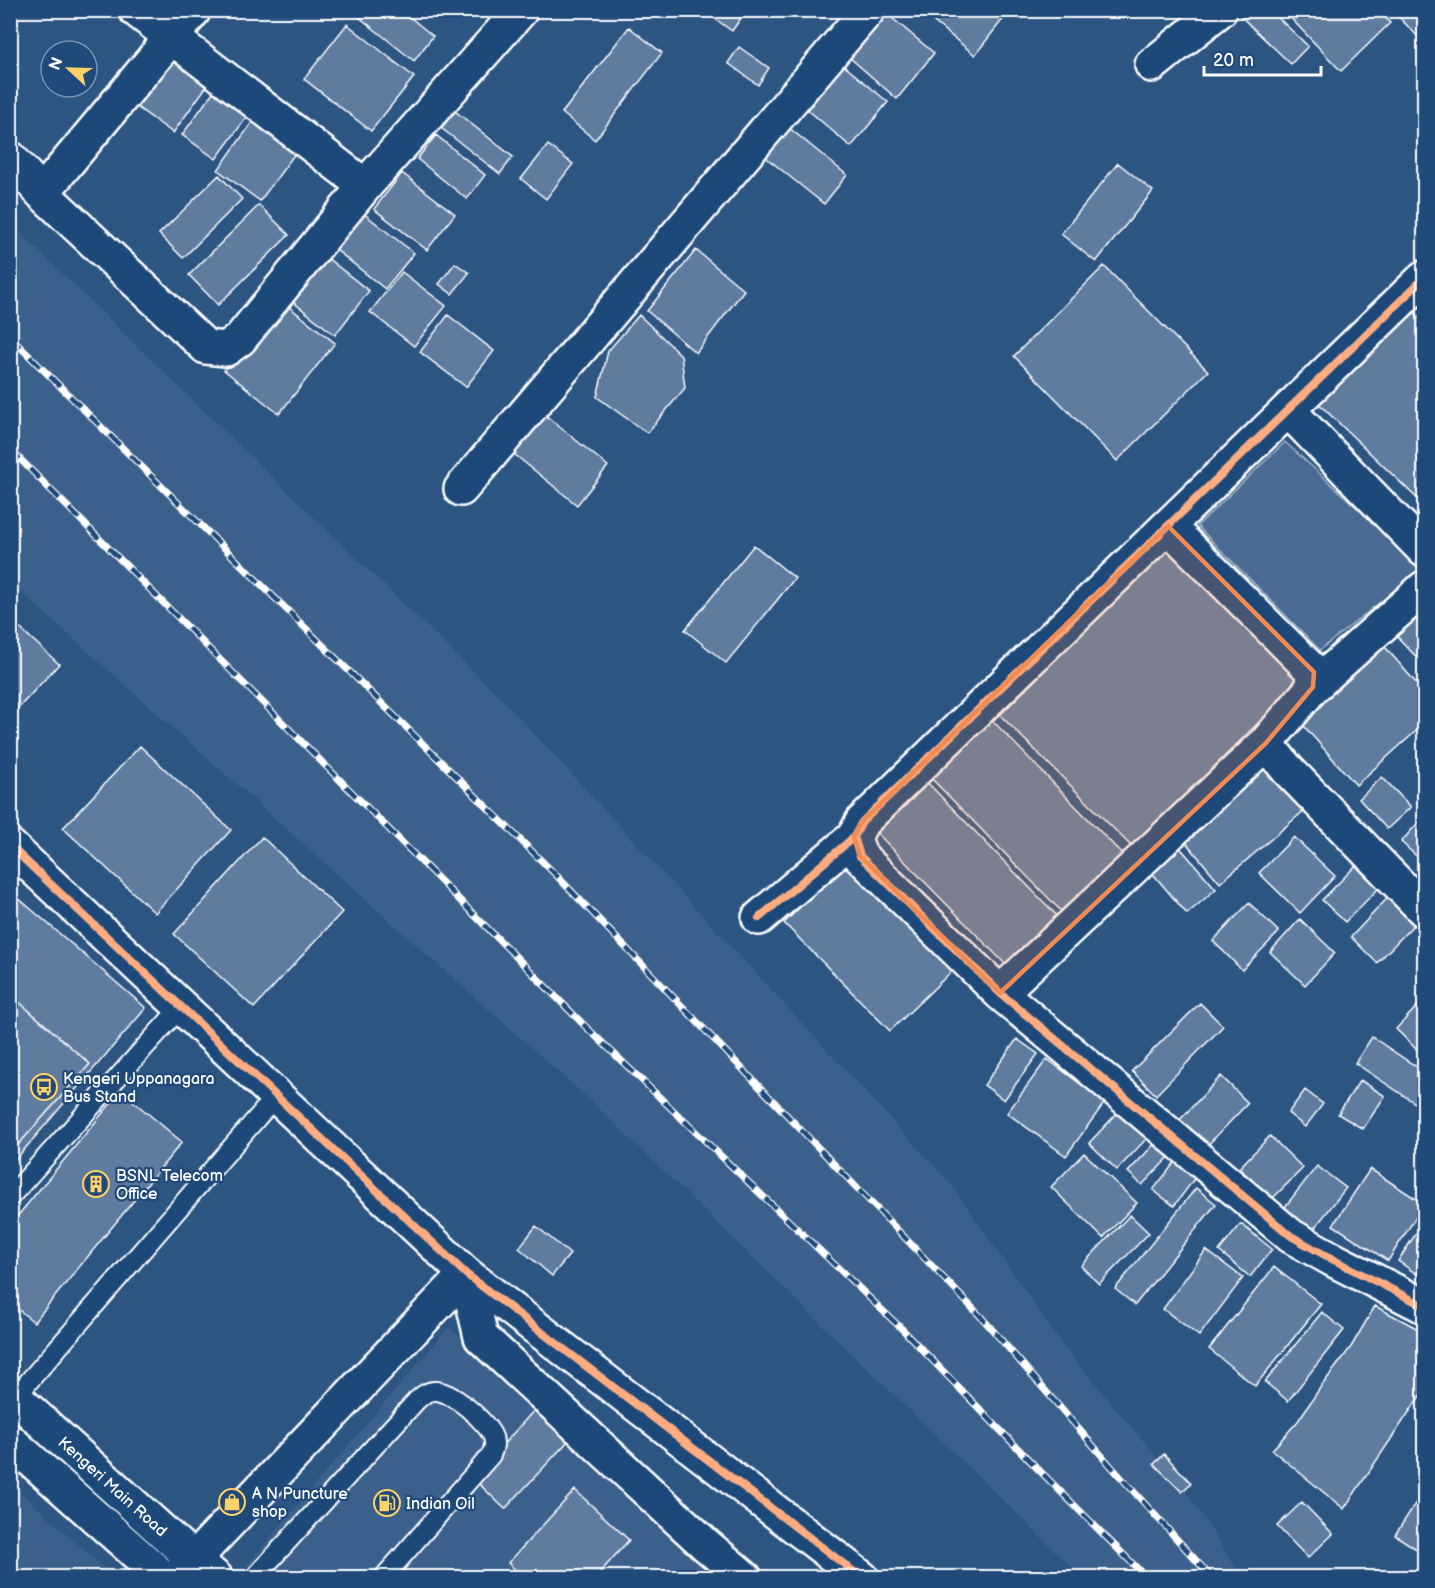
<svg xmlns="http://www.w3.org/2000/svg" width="1435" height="1588" font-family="'Balsamiq Sans',sans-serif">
<rect width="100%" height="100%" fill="#2c5582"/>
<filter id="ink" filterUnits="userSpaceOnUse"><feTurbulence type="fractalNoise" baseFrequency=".0167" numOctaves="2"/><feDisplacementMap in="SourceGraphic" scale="12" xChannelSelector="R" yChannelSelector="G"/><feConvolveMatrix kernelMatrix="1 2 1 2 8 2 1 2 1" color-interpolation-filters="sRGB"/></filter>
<g filter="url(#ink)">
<!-- built -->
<path fill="#3b618b" d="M 10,223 L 501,698 L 951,1184 L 1061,1343 L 1188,1494 L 1242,1577 L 1082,1577 L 592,1102 L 11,583 Z
M 449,1327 L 720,1577 L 259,1578 L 246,1566 Z
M 11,1483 L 114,1577 L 11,1577 Z"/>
<!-- green -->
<path fill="#486b92" stroke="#a4b5c8" stroke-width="1.5" d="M 1285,442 L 1423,568 L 1320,650 L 1197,526 Z"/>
<!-- building -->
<path fill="#5e7c9f" stroke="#fff" stroke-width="1.5" d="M 357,10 L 401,10 L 433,36 L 414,61 L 354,13 Z
M 703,10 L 743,10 L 745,12 L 732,31 Z
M 919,10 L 1010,10 L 975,55 Z
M 1238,10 L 1270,10 L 1308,46 L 1291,64 L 1236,12 Z
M 1283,10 L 1379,10 L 1390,23 L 1341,71 Z
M 1424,10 L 1424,43 L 1393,11 Z
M 886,13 L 934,53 L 897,99 L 849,57 Z
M 347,24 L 414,77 L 371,131 L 304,79 Z
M 629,27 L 662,53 L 595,140 L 562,113 Z
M 739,47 L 769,68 L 758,85 L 728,63 Z
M 176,48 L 214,76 L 173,133 L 134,105 Z
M 842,64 L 888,102 L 851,147 L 808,110 Z
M 221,81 L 255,106 L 216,159 L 182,135 Z
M 455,111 L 513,157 L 500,174 L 441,128 Z
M 259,113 L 302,144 L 260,201 L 218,170 Z
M 788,127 L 847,175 L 824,204 L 764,156 Z
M 436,135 L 485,175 L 467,199 L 417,159 Z
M 548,145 L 573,164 L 546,199 L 521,179 Z
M 1118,163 L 1153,191 L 1096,262 L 1061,234 Z
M 402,173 L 455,214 L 427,250 L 374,209 Z
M 219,175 L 242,199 L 183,258 L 159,234 Z
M 259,205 L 289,235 L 218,305 L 189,275 Z
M 358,209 L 414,253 L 385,289 L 330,245 Z
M 696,250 L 744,290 L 696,353 L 647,311 Z
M 322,254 L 369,291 L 335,335 L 288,298 Z
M 455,263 L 469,273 L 452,294 L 439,284 Z
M 1104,266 L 1208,371 L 1117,461 L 1014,356 Z
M 402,272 L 446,306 L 414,346 L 370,312 Z
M 279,299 L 335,343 L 279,414 L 224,370 Z
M 1409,307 L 1424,322 L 1424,505 L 1318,403 Z
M 448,315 L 494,351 L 466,387 L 420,352 Z
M 639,315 L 681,355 L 685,388 L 647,433 L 597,397 L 608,351 Z
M 540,411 L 608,466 L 577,505 L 509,450 Z
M 1176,539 L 1309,672 L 1133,848 L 1000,715 Z
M 754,545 L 795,578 L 726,663 L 685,630 Z
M 1424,595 L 1424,665 L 1389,628 Z
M 10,619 L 59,664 L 10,717 Z
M 1379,640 L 1424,692 L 1424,724 L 1356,785 L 1295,716 Z
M 991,719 L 1124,856 L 1064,914 L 931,778 Z
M 140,746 L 231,830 L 155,913 L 63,828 Z
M 1263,759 L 1306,809 L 1220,883 L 1178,833 Z
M 1382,777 L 1411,807 L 1387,829 L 1359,799 Z
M 924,779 L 1064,923 L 1014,973 L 873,829 Z
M 1424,816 L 1424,863 L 1401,842 Z
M 262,837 L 342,912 L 254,1008 L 174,934 Z
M 1294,837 L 1335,876 L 1300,913 L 1259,873 Z
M 1176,843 L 1216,889 L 1187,914 L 1148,868 Z
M 850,858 L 956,967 L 890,1031 L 784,923 Z
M 1363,858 L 1386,881 L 1345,922 L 1322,900 Z
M 1395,890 L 1422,916 L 1377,963 L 1351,937 Z
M 10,891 L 146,1008 L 10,1166 Z
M 1249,903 L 1279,932 L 1242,970 L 1213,941 Z
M 1300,919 L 1335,953 L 1305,985 L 1270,952 Z
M 10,994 L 90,1064 L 10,1154 Z
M 1424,999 L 1424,1057 L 1396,1029 Z
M 1200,1003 L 1223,1026 L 1156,1095 L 1132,1071 Z
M 1372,1037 L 1424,1072 L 1424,1102 L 1421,1107 L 1355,1063 Z
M 1017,1039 L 1038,1054 L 1004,1100 L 984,1085 Z
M 1047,1059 L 1105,1102 L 1066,1156 L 1007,1113 Z
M 1221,1076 L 1248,1103 L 1203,1150 L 1176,1124 Z
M 1360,1080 L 1385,1096 L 1363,1129 L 1338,1114 Z
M 1305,1090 L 1323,1104 L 1305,1127 L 1288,1113 Z
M 121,1091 L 182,1142 L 34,1322 L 10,1303 L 10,1225 Z
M 1122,1108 L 1150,1135 L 1117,1170 L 1089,1143 Z
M 1270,1136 L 1303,1168 L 1272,1199 L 1239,1168 Z
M 1160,1138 L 1174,1152 L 1142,1185 L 1128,1172 Z
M 1084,1153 L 1137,1203 L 1103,1238 L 1051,1187 Z
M 1175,1162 L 1195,1178 L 1174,1206 L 1153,1190 Z
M 1317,1166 L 1346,1188 L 1313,1230 L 1284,1208 Z
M 1370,1169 L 1424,1204 L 1388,1261 L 1333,1225 Z
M 1196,1188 L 1216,1204 L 1135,1305 L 1115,1289 Z
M 1130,1215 L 1149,1233 L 1099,1284 L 1081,1266 Z
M 1424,1221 L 1424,1279 L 1398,1261 Z
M 1241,1224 L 1272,1249 L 1250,1277 L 1219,1251 Z
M 536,1226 L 570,1254 L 552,1276 L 519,1248 Z
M 1206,1250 L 1243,1278 L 1199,1336 L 1163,1309 Z
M 1274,1267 L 1321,1304 L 1255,1386 L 1209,1349 Z
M 1375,1306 L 1424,1332 L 1424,1390 L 1344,1509 L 1272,1450 L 1298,1421 L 1320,1388 L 1351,1347 Z
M 1322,1312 L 1344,1330 L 1288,1401 L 1265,1382 Z
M 536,1408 L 570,1439 L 505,1509 L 473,1478 Z
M 1164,1454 L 1191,1483 L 1182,1492 L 1154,1464 Z
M 575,1490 L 629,1540 L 595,1578 L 524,1578 L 508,1563 Z
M 1424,1490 L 1424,1554 L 1395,1535 Z
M 1302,1502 L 1333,1534 L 1308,1558 L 1277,1526 Z"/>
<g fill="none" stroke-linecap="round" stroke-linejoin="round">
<defs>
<path id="service" d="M 10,1197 L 181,1007
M 17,1398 L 29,1381 L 276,1096
M 254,1578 L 417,1400 C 422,1396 427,1391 434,1391 C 450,1389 487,1422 493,1437 C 495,1444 494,1448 491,1455 L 383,1578"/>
<path id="minor" d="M 136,10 L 365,186
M 1152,65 L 1220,10
M 10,158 L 42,193 L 206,347 L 226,349 L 240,339 L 365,186 L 521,10
M 42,193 L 194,10
M 1288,410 L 1424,550
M 461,489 L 868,10
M 1168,526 L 1314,672 L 1313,687 L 1266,743 L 1287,769 L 1424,910
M 1313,687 L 1424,588
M 854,837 L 860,856 L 1000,993 L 1291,1236 L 1332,1259 L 1424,1306
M 759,918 L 854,837 L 862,822 L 1424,278
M 1000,993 L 1266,743
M 176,1578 L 466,1274"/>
<path id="tertiary" d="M 10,846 L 466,1274 L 862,1578
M 466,1274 L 481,1337 L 706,1545 L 745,1578"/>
<path id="primary" d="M 10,1393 L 194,1560 L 216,1578
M 10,1441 L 164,1578"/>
</defs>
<!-- service casing -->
<use href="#service" stroke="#fff" stroke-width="22"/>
<!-- minor casing -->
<use href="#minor" stroke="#fff" stroke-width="38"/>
<!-- tertiary casing -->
<use href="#tertiary" stroke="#fff" stroke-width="38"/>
<!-- primary casing -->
<use href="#primary" stroke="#fff" stroke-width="38"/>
<!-- service -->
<use href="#service" stroke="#1f4a7a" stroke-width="18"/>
<!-- minor -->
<use href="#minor" stroke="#1f4a7a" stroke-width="33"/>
<!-- tertiary -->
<use href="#tertiary" stroke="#1f4a7a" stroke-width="33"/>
<!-- primary -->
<use href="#primary" stroke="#1f4a7a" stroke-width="33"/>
<defs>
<path id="rail" d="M 10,337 L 555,874 L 983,1319 L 1117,1473 L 1212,1578
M 10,449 L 584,1025 L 903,1330 L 1037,1468 L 1147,1578"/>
</defs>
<!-- rail casing -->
<use href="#rail" stroke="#fff" stroke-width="7"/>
<!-- rail -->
<use href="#rail" stroke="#1f4a7a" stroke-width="4.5" stroke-dasharray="14" stroke-linecap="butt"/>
<defs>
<path id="cycleway" d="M 854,837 L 860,856 L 1000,993 L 1291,1236 L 1332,1259 L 1424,1306
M 10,846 L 466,1274 L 862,1578
M 759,918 L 854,837 L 862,822 L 1424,278"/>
</defs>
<!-- cycleway casing -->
<use href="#cycleway" stroke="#1f4a7a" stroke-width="11"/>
<!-- cycleway -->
<use href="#cycleway" stroke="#ffac80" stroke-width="8"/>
</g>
</g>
<!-- marked area -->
<path fill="#ef8b55" fill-opacity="0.2" stroke="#ef8b55" stroke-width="4.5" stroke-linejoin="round" d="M 1168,526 L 1314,672 L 1313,687 L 1266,743 L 1000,993 L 860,856 L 854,837 L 862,822 Z"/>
<!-- icons -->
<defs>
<symbol id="bus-ring" viewBox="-11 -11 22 22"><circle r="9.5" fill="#1f4a7a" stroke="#ffd166" stroke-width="1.5"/><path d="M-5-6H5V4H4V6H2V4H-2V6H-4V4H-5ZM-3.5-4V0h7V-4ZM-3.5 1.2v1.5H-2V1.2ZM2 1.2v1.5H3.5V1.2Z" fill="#ffd166"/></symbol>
<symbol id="building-ring" viewBox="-11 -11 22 22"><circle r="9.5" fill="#1f4a7a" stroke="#ffd166" stroke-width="1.5"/><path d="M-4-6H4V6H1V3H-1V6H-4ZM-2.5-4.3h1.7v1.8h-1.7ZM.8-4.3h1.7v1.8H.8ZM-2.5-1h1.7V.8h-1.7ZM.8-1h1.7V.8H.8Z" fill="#ffd166"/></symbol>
<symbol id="shop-ring" viewBox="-11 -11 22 22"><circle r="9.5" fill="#1f4a7a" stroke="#ffd166" stroke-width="1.5"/><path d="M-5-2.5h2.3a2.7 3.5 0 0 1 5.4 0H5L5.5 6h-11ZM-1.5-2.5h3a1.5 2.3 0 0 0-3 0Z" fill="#ffd166"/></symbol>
<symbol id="fuel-ring" viewBox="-11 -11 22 22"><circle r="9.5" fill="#1f4a7a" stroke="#ffd166" stroke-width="1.5"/><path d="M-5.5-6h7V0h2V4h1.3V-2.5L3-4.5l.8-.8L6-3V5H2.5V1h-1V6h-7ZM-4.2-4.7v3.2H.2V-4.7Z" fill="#ffd166"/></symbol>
</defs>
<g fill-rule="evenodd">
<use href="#bus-ring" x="29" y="1072" width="30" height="30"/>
<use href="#building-ring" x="81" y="1169" width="30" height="30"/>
<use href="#shop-ring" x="217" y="1487" width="30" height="30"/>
<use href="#fuel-ring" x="372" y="1488" width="30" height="30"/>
</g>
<g text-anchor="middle" stroke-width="4.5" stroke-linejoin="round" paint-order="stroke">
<!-- poi labels -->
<g font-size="16" fill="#fff" stroke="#1f4a7a" text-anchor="start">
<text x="63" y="1084">Kengeri Uppanagara<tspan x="63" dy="18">Bus Stand</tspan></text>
<text x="116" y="1181">BSNL Telecom<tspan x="116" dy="18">Office</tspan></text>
<text x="252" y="1499">A N Puncture<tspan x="252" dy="18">shop</tspan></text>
<text x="406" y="1509">Indian Oil</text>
</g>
<!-- street labels -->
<g font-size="16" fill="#fff" stroke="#1f4a7a">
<text transform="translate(113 1486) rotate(42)" y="6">Kengeri Main Road</text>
</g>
</g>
<!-- margin -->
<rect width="1435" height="1588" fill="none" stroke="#1f4a7a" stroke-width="36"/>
<rect x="18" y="18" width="1399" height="1552" fill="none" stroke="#fff" stroke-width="2" filter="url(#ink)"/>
<!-- north arrow -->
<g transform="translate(69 69) rotate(292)"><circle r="28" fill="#1f4a7a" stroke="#7992af" stroke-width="1.5"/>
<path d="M0-4.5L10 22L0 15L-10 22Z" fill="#ffd166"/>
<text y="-9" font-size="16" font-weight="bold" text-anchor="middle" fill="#ffffff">N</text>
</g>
<!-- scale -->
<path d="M1204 66v9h117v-9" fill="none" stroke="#ffffff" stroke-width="3"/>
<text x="1213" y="66" font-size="18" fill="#ffffff" stroke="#1f4a7a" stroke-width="4.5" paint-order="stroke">20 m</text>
</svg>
